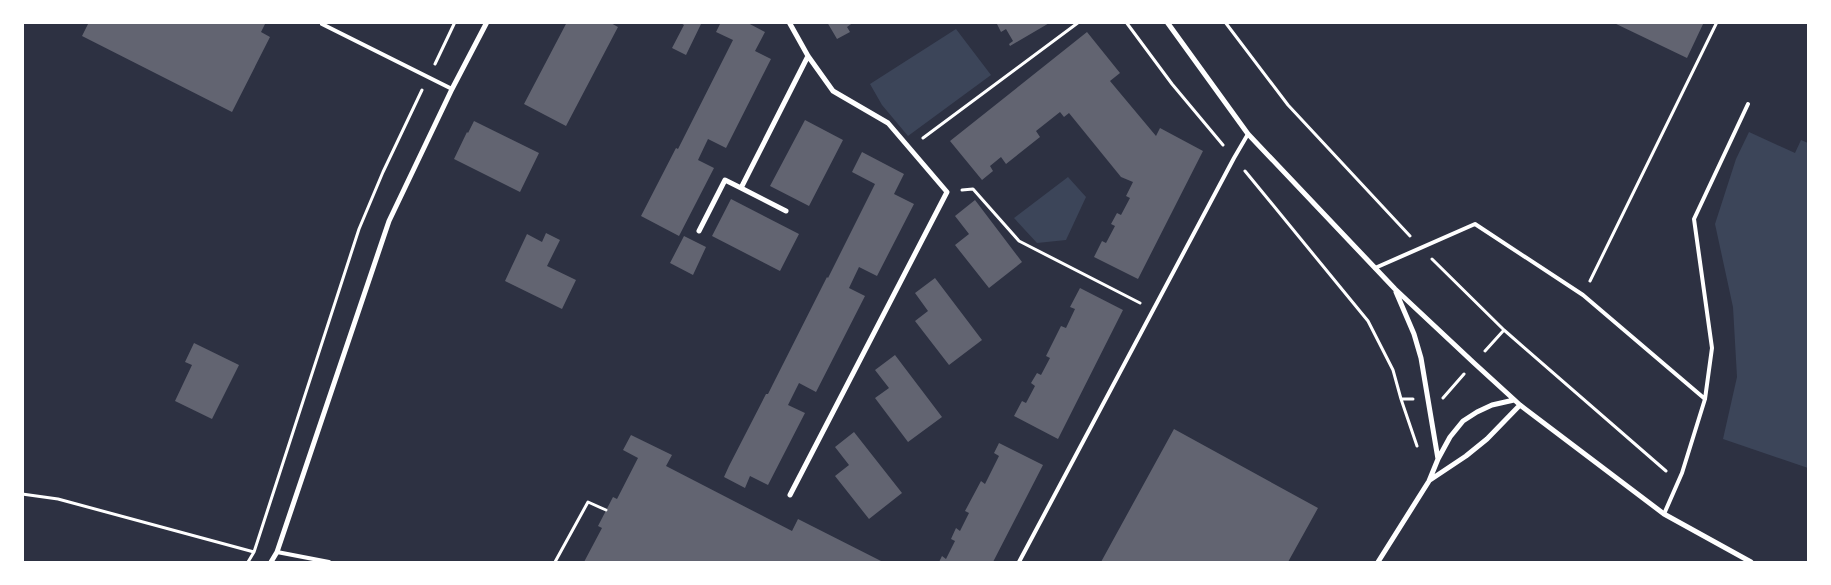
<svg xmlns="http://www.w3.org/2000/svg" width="1831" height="585" font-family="Montserrat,sans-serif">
<rect width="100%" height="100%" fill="#2d3142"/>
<!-- green -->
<path fill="#3c4559" d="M 956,29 L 991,75 L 908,136 L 882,105 L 870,84 Z
M 1749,132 L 1795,153 L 1801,140 L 1808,143 L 1808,468 L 1723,439 L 1737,377 L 1733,307 L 1715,224 L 1736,159 Z
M 1068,177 L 1086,197 L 1066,240 L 1037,243 L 1014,218 Z"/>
<!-- building -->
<path fill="#626471" d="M 89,22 L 266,22 L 261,32 L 270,37 L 232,112 L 82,36 Z
M 567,22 L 609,22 L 618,27 L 566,126 L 524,104 Z
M 679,22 L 702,22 L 686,55 L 672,48 L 684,25 Z
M 721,22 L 746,22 L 765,32 L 755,51 L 771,59 L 726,148 L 708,139 L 698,160 L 714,168 L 679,236 L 641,216 L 676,148 L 678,149 L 733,40 L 716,32 Z
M 827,22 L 854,22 L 847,27 L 850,32 L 837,39 Z
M 996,22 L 1051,22 L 1010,46 L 1009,44 L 1013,41 L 1006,29 L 1001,32 Z
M 1612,22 L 1704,22 L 1687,58 Z
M 1087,32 L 1120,73 L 1110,81 L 1156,136 L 1160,128 L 1203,151 L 1138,279 L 1094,257 L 1102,241 L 1106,243 L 1115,226 L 1111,224 L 1117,213 L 1121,215 L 1130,198 L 1126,196 L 1133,182 L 1121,177 L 1069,113 L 1064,117 L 1060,112 L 1036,131 L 1040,137 L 1006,164 L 1001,157 L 990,166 L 993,171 L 982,180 L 950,141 Z
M 805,120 L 843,140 L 809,206 L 770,186 Z
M 474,121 L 539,153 L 520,192 L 454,159 L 467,132 L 468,133 Z
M 862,152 L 904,174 L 894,194 L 914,204 L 877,276 L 859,267 L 849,288 L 865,296 L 816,392 L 799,383 L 788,405 L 805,413 L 768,485 L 750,476 L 745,488 L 724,477 L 729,466 L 766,394 L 768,394 L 773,384 L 827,277 L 828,278 L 875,184 L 852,172 Z
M 731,199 L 799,234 L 780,271 L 712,236 Z
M 975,200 L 1022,262 L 989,288 L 955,245 L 969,234 L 955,216 Z
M 546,233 L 560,240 L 547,266 L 576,280 L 562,309 L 505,281 L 527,234 L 542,242 Z
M 684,236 L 706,247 L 693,275 L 670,263 Z
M 935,278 L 982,340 L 949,365 L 915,321 L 928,311 L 915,293 Z
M 1080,288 L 1123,310 L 1058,439 L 1014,416 L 1022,401 L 1026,403 L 1035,386 L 1031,383 L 1037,373 L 1041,375 L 1050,358 L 1046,356 L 1061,326 L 1066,328 L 1075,309 L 1070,307 Z
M 194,343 L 239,365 L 212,419 L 175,401 L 192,365 L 185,362 Z
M 895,355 L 942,417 L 908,442 L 875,398 L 889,388 L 875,370 Z
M 1174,429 L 1318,508 L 1288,562 L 1101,562 Z
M 854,432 L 902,493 L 869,519 L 835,476 L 849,465 L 835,447 Z
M 631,435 L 672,455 L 666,466 L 792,531 L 798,519 L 883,562 L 584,562 L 602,528 L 598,526 L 613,497 L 617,499 L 638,458 L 623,450 Z
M 999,443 L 1043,465 L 1026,498 L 993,562 L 939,562 L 942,556 L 946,559 L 955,541 L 951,539 L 956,528 L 960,531 L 969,513 L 965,511 L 981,481 L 985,484 L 999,456 L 994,453 Z"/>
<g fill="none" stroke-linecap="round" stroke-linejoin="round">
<!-- path -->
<path stroke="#fff" stroke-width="3" d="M 1126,22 L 1172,84 L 1223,145
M 1225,22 L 1288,105 L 1410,236
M 435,64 L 455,22
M 923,138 L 1079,22
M 1245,171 L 1368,321 L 1393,370 L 1401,399 L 1413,399
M 962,190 L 973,189 L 1019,241 L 1140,303
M 1432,259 L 1504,330 L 1666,471
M 1590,281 L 1717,22
M 1485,351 L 1504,330
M 1443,398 L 1464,374
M 1401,399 L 1417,446
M 22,494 L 58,499 L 254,552
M 248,562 L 254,552 L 359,229 L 383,172 L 422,90
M 555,562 L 588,502 L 606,510"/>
<!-- service -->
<path stroke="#fff" stroke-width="4" d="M 323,22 L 322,24 L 452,89
M 1375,268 L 1475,224 L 1583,295 L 1705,399
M 1664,514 L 1682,473 L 1705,399 L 1712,348 L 1694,219 L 1748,104
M 277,552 L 329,562
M 1019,562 L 1234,158 L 1248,134"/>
<!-- minor -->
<path stroke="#fff" stroke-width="5" d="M 789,22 L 808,56 L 833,91 L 888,123 L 947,192 L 790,495
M 1167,22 L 1248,134 L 1395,289 L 1474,363 L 1520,405 L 1664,514 L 1751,562
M 741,188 L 786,211
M 699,231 L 725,180 L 741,188 L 808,56
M 1396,292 L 1414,334 L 1421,358 L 1438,459
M 1430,480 L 1466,456 L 1487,439 L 1520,405
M 271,562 L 277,552 L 389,221 L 452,89 L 487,22
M 1378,562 L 1429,481 L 1438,459 L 1450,437 L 1463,421 L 1477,412 L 1492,405 L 1514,400"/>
</g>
<!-- border -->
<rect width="1831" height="585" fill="none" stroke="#ffffff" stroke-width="48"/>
</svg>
